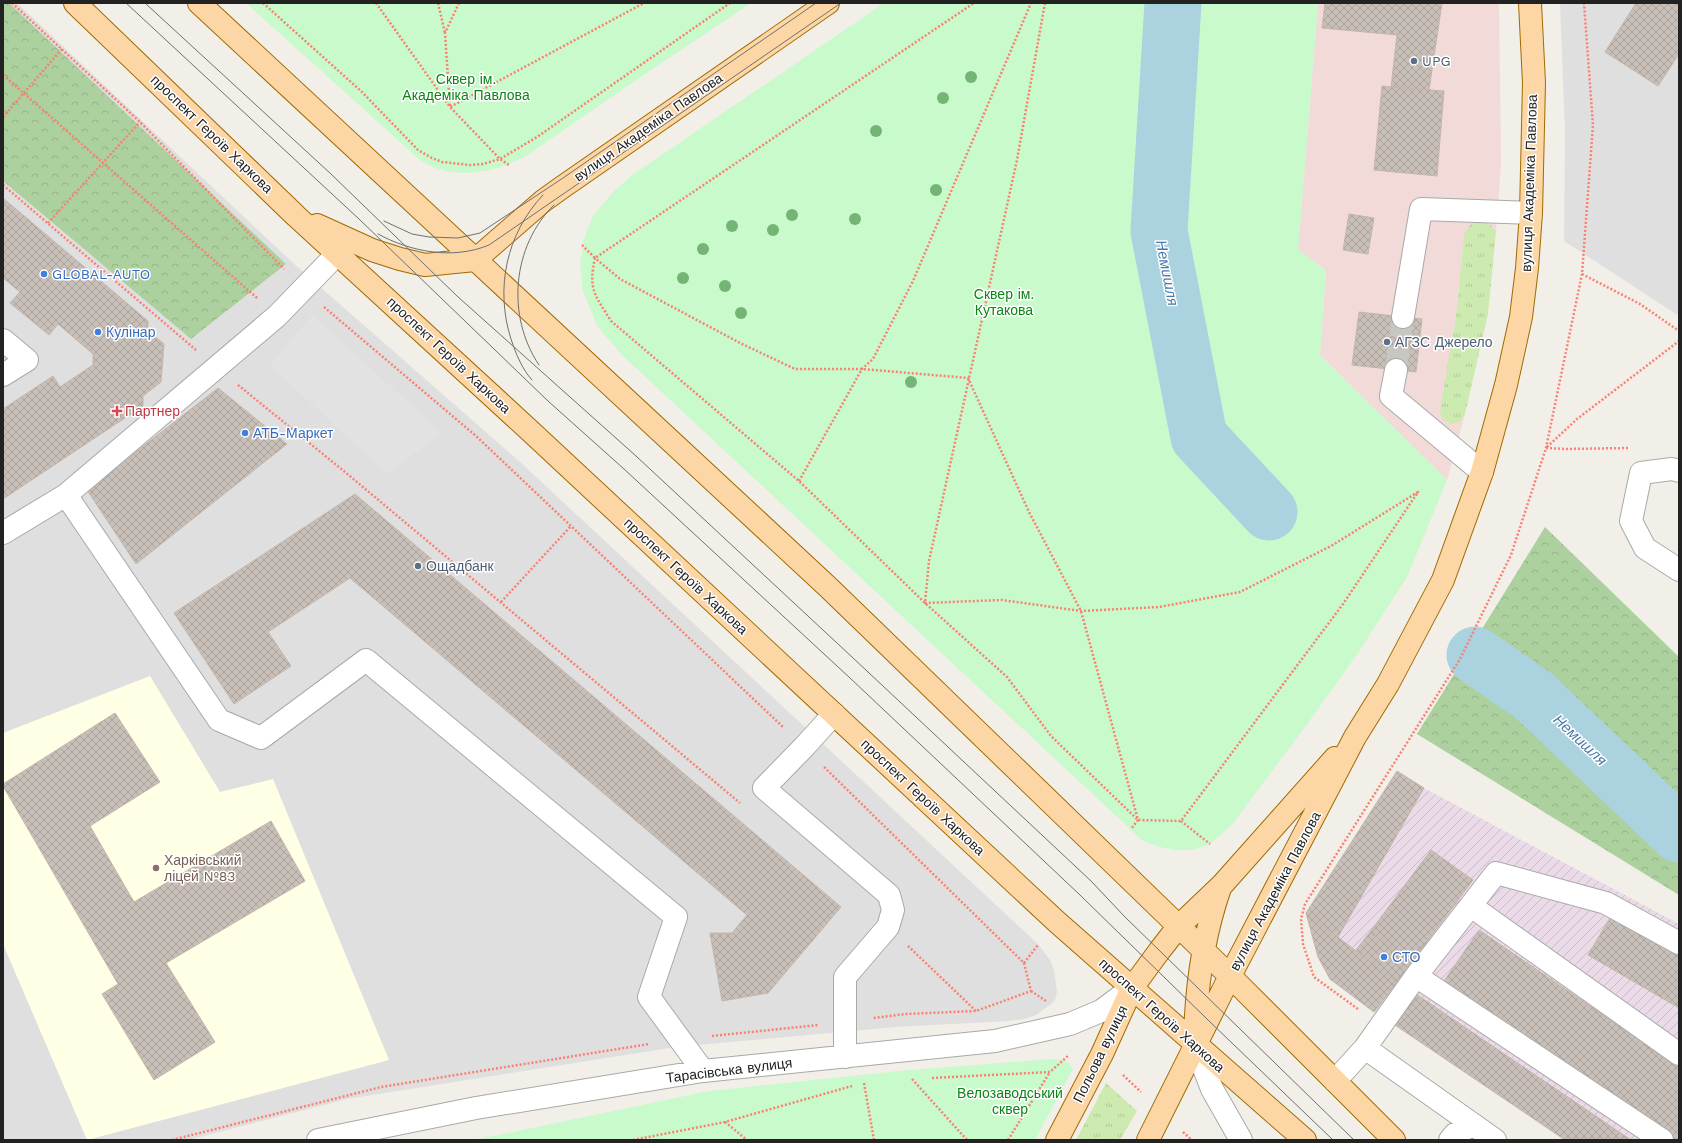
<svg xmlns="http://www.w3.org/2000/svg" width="1682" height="1143" font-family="'Work Sans',sans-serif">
<defs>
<pattern id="industrial-furrows" width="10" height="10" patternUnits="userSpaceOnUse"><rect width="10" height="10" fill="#ebdbe8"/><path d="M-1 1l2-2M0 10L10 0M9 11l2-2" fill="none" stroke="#c9bcc7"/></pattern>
<pattern id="grass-tufts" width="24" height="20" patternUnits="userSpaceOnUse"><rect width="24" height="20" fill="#cdebb0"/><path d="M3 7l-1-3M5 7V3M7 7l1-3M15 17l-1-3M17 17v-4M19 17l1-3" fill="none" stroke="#b0c997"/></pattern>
<pattern id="forest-crowns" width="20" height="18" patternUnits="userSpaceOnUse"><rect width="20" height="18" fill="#add19e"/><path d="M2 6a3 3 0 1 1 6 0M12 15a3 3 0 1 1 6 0" fill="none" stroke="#95b388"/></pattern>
<pattern id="building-cross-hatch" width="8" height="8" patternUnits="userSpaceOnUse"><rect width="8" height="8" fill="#c7bfb8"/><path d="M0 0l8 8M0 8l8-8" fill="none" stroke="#aba49e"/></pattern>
</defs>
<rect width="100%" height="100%" fill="#f2efe9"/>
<!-- residential -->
<path fill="#e0dfdf" d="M 3,3 L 17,3 L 294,264 L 520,462 L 1038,944 L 1050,960 L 1054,970 L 1057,992 L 1055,1000 L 1051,1004 L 1036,1015 L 1024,1019 L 1008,1021 L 896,1027 L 676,1047 L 347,1099 L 188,1140 L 3,1140 Z
M 1560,3 L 1679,3 L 1679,316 L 1564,241 L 1565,131 Z"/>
<!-- commercial -->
<path fill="#f2dad9" d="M 1318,3 L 1499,3 L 1501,163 L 1496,232 L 1492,226 L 1464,235 L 1456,316 L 1460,422 L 1465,414 L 1447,480 L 1320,355 L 1326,270 L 1298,250 Z"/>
<!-- industrial -->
<path fill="url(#industrial-furrows)" d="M 1397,771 L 1424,788 L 1679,924 L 1679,1140 L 1565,1140 L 1395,1025 L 1374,1012 L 1330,979 L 1318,957 L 1306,913 Z"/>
<!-- education -->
<path fill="#ffffe5" d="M 150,676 L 220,792 L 273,779 L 389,1060 L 87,1140 L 3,944 L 3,733 Z"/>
<!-- grass -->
<path fill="url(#grass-tufts)" d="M 1479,220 L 1492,226 L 1496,232 L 1488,314 L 1465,414 L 1460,422 L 1451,424 L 1442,419 L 1440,411 L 1456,316 L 1464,235 L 1469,226 Z
M 1106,1083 L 1137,1111 L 1120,1140 L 1076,1140 Z"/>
<!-- forest -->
<path fill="url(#forest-crowns)" d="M 3,3 L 9,3 L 286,264 L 191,339 L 3,181 Z
M 1545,527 L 1679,657 L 1679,895 L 1417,734 Z"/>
<!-- park -->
<path fill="#c8facc" d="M 246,3 L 751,3 L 632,83 L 526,156 C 496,172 456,181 425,163 C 419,160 415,155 410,151 Z
M 884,3 L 1318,3 L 1298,250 L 1326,270 L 1320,355 L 1447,480 L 1407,577 L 1358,653 L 1308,723 L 1231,826 L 1210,844 L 1193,850 L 1175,850 L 1160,847 L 1143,841 L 622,355 L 597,326 L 583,291 L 580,263 L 585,235 L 593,216 L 612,193 L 631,176 Z
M 1051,1059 C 1061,1059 1068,1059 1073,1069 L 1035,1140 L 474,1140 L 709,1091 L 898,1071 Z"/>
<!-- parking -->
<path fill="#e2e2e2" d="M 312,315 L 442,433 L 387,474 L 270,365 Z"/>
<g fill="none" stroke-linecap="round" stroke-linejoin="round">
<!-- river -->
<path stroke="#aad3df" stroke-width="57" d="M 1173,3 L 1159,231 L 1199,437 L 1269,512
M 1475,655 L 1534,696 L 1679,834"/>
</g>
<!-- building -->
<path fill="url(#building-cross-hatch)" stroke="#c4b6ab" d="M 1325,3 L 1442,3 L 1429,90 L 1391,87 L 1397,35 L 1322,28 Z
M 1636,3 L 1679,3 L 1679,54 L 1658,86 L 1605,52 Z
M 1382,86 L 1444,91 L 1437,176 L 1374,170 Z
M 3,198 L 148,321 L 148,331 L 164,344 L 161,382 L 143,396 L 143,406 L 3,499 L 3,409 L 53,376 L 60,387 L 93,365 L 93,354 L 58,324 L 49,335 L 10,303 L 20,292 L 3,278 Z
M 1349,214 L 1374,218 L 1368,254 L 1343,250 Z
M 1359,312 L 1422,319 L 1416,372 L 1352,365 Z
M 218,388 L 287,444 L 136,564 L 87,490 Z
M 355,494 L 841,907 L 768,993 L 722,1001 L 710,933 L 732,933 L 747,915 L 350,578 L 268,632 L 291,666 L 234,704 L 174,613 Z
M 115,713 L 160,782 L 90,826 L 134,902 L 271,821 L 305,881 L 166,963 L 215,1042 L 154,1080 L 102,994 L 118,984 L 3,786 L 3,784 Z
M 1397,771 L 1424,788 L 1338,937 L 1306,913 Z
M 1431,850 L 1473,880 L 1411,963 L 1370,932 Z
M 1614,911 L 1679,950 L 1679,1008 L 1588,955 Z
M 1306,913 L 1397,982 L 1374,1012 L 1330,979 L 1318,957 Z
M 1479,930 L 1679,1067 L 1679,1140 L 1675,1140 L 1444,981 Z
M 1370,932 L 1411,963 L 1397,982 L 1356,950 Z
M 1416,994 L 1631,1140 L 1565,1140 L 1395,1025 Z"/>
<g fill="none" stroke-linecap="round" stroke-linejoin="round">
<!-- minor-tunnel -->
<path stroke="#c8c6c1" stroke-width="22" stroke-dasharray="22 11" stroke-linecap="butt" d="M 1396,370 L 1403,317"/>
<defs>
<path id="minor" d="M 1403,317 L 1421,209 L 1531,213
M 3,340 L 27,360 L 3,375
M 1396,370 L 1391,396 L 1482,472
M 1679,471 L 1672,469 L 1641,473 L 1631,521 L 1645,548 L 1679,570
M 66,495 L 277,316 L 338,253
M 3,533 L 66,495 L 219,720 L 261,738 L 366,660 L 676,917 L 649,997 L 703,1071
M 834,714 L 804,747 L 764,788 L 889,895 L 893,910 L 888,927 L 845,977 L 845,1057
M 1471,906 L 1679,1054
M 1416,976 L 1662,1140
M 1195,1045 L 1212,1089 L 1241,1140
M 1365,1048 L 1495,1140
M 1335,1081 L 1365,1048 L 1416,976 L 1496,873 L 1606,903 L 1679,943
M 318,1140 L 476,1108 L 703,1071 L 995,1041 L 1070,1024 L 1101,1011 L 1132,988
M 1450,1140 L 1455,1134 L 1473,1125"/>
<path id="major" d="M 75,3 L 296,216 L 527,428 L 1057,922 L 1305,1140
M 199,3 L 828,587 L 1230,976 L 1394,1140
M 317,225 L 372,250 L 400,259 L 425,265 L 475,260
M 475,260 L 543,201 L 564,186 L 828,3
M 1195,1040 C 1196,988 1203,937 1220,888
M 1057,1140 L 1102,1054 L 1132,988 L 1160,950 L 1178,927 L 1222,885 L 1335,758
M 1148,1140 L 1230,976 L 1355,737 L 1388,684 L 1443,580 L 1482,472 L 1506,385 L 1521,317 L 1527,268 L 1531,213 L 1534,83 L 1530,3"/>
</defs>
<!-- minor casing -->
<use href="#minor" stroke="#a9a9a9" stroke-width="24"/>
<!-- major casing -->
<use href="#major" stroke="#a06b00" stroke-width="24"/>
<!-- path -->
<path stroke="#fa8072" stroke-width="2.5" stroke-dasharray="2 2" stroke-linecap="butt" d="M 12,3 L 140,122 L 284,269
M 263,3 L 362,92 L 418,150 L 432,158 L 442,162 L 470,165 L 483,164 L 500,159 L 537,137 L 730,3
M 376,3 L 450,107 L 644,3
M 438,3 L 445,33
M 459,3 L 445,33 L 450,107 L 500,159 L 509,165
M 1045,3 L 1017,160 L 929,561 L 925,603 L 1002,600 L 1081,611 L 1159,607 L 1240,592 L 1331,546 L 1418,492 L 1343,604 L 1181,821 L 1138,820 L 1051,736 L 1007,677 L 925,603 L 799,481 L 611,321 C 595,295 588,290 595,258 L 620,279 L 740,343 L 795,369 L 862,369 L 968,378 L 1029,512 L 1081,611 L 1138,820 L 1131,829
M 3,75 L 257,298
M 3,117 L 62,49
M 3,185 L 196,350
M 48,223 L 140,122
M 582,245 L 595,258 L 974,3
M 1582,274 L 1640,304 L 1679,331
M 324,307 L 476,436 L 783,727
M 238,385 L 345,472 L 740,803
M 1547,447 L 1577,419 L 1679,341
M 1546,448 L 1566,449 L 1629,448
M 799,481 L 862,369 L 873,359 L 913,281 L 1031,3
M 501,602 L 571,526
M 824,767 L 1024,963 L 1031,991 L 976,1011 L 905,1014 L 873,1018
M 1181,821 L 1210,844
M 908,946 L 976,1011
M 1024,963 L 1038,945
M 1031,991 L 1046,1001
M 1358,1009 L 1314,977 L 1303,944 L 1301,919 L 1305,904 L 1460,659 L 1511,555 L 1546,448 L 1582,274 L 1593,125 L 1584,3
M 712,1036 L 818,1025
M 1123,1075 L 1141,1092
M 932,1078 L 1050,1072 L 1069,1055
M 912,1079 L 967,1140
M 864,1083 L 874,1140
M 725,1122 L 747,1140
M 1183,1132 L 1192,1140
M 172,1140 L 381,1087 L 649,1044
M 633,1140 L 725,1122 L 852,1086
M 1008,1140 L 1050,1072"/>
<!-- minor -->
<use href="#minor" stroke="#fff" stroke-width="22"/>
<!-- major -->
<use href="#major" stroke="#fcd6a4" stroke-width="22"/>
<!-- tram -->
<path stroke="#707070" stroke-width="1" d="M 126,3 L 359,219 L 548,401 L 624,469 L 850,678 L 1080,895 L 1208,1020 L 1333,1140
M 145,3 L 331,174 L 457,296 L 636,456 L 852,657 L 1091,881 L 1125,917 L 1354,1140
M 384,221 L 412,234 L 429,237 L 458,238 L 480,233 L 563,178 L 816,3
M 378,234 C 411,252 453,260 489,245 L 841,3
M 539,365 C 506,316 512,246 554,205
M 532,380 C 522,369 516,354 511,339 C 495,289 506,234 543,195"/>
</g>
<!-- trees -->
<g fill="#74b475">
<circle cx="971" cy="77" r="6"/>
<circle cx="943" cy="98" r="6"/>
<circle cx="876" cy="131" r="6"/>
<circle cx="936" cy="190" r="6"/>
<circle cx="792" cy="215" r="6"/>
<circle cx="855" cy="219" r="6"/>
<circle cx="732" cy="226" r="6"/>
<circle cx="773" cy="230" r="6"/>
<circle cx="703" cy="249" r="6"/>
<circle cx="683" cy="278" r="6"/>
<circle cx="725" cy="286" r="6"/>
<circle cx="741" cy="313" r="6"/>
<circle cx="911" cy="382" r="6"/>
</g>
<!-- markers -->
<g fill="#5c6f8a" stroke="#fff" stroke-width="1.5">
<circle cx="1414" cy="61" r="4"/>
<circle cx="1387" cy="342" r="4"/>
<circle cx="418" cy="566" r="4"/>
</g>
<g fill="#3f7fe0" stroke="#fff" stroke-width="1.5">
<circle cx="44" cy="274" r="4"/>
<circle cx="98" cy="332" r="4"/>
<circle cx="245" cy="433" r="4"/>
<circle cx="1384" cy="957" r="4"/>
</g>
<path fill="#e0444e" stroke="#fff" stroke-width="1.5" d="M115 405h4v4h4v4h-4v4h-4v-4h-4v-4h4z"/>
<circle fill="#8d6e63" stroke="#fff" stroke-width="1.5" cx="156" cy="868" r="4"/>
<g text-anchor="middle" stroke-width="3" stroke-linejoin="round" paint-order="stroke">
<!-- service labels -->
<g font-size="14" fill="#4e5e75" stroke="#fff" text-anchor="start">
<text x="1422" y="66">UPG</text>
<text x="1395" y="347">АГЗС Джерело</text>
<text x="426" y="571">Ощадбанк</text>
</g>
<!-- park labels -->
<g font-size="14" fill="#0c8416" stroke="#fff">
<text x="466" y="84">Сквер ім.<tspan x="466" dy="16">Академіка Павлова</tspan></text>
<text x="1004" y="299">Сквер ім.<tspan x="1004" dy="16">Кутакова</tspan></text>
<text x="1010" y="1098">Велозаводський<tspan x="1010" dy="16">сквер</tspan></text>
</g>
<!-- street labels -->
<g font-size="14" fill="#222" stroke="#fff">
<text transform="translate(648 127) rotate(-35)" y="5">вулиця Академіка Павлова</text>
<text transform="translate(212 134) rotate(44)" y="5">проспект Героїв Харкова</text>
<text transform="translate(1529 183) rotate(-88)" y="5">вулиця Академіка Павлова</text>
<text transform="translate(449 355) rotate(43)" y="5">проспект Героїв Харкова</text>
<text transform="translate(686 576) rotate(43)" y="5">проспект Героїв Харкова</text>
<text transform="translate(923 797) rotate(43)" y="5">проспект Героїв Харкова</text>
<text transform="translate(1275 891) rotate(-62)" y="5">вулиця Академіка Павлова</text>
<text transform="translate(1162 1015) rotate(42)" y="5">проспект Героїв Харкова</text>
<text transform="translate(1100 1054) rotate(-64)" y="5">Польова вулиця</text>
<text transform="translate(729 1070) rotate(-7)" y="5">Тарасівська вулиця</text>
</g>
<!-- shop labels -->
<g font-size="14" fill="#366cbe" stroke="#fff" text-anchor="start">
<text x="52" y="279">GLOBAL-AUTO</text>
<text x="106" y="337">Кулінар</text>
<text x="253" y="438">АТБ-Маркет</text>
<text x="1392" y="962">СТО</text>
</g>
<!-- health labels -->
<g font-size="14" fill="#be3a42" stroke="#fff" text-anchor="start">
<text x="125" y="416">Партнер</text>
</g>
<!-- education labels -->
<g font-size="14" fill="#785e54" stroke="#fff" text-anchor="start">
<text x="164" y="865">Харківський<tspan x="164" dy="16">ліцей №83</tspan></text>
</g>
<!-- water labels -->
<g font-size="15" font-style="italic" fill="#4a7aab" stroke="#fff">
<text transform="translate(1167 273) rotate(79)" y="5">Немишля</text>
<text transform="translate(1580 740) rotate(43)" y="5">Немишля</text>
</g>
</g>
<!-- border -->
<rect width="1682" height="1143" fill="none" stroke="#222222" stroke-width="8"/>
</svg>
